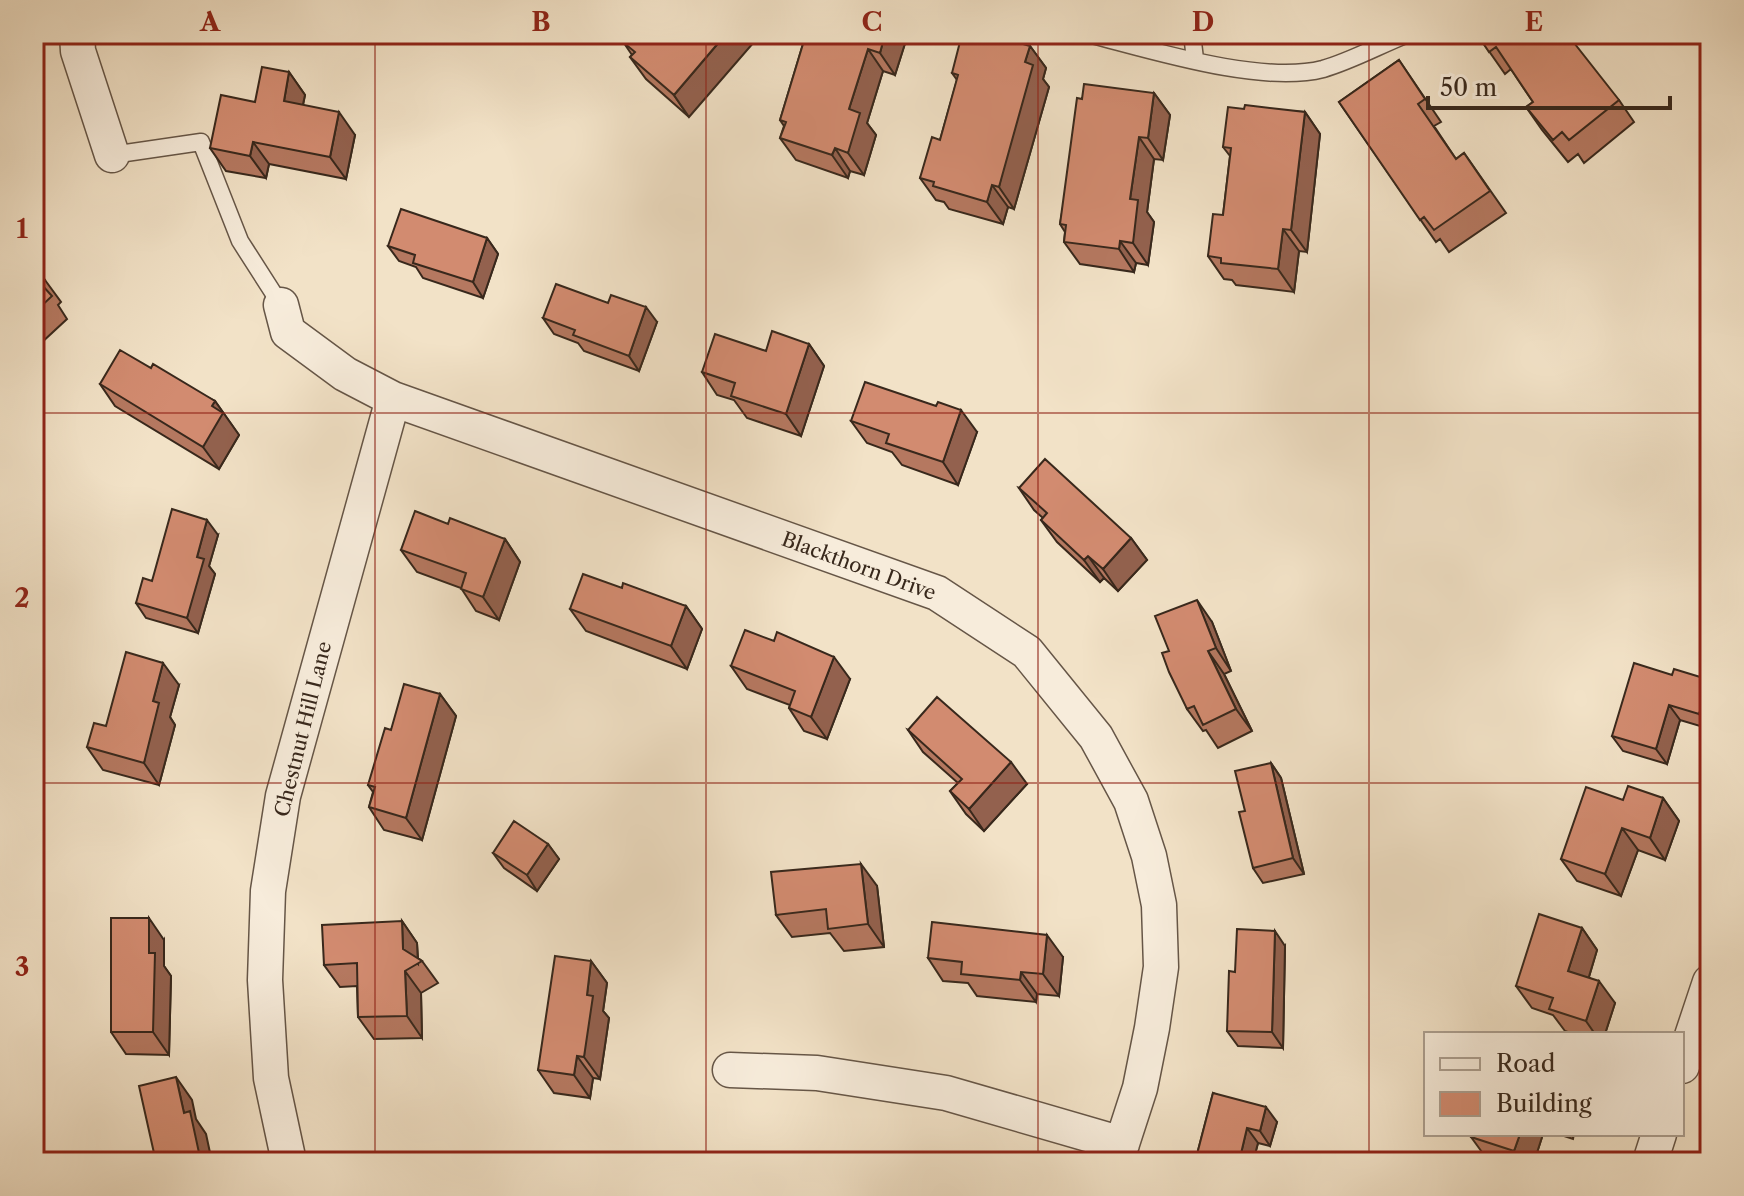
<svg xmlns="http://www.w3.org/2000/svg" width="1744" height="1196" font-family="'Libre Caslon Text',serif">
<rect width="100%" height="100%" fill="#f2e2c7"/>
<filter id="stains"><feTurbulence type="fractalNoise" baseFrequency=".0025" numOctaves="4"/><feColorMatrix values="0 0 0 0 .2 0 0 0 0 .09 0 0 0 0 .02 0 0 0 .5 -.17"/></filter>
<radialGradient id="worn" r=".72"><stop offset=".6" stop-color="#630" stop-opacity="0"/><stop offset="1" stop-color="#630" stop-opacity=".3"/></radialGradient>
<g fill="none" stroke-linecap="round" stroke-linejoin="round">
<defs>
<path id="service" d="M 1088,34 C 1151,50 1261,85 1323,69 C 1351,61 1380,45 1408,34
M 1192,34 L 1195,59
M 112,155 L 201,142 L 240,241 L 281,305"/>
<path id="minor" d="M 77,34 L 78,51 L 112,155
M 281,305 L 288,332 L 345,374 L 393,399 L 937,593 L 1027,652 L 1096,737 L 1131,801 L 1149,856 L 1159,905 L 1161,967 L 1152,1028 L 1140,1088 L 1116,1162
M 1682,1066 L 1710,982
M 730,1070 L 817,1073 L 946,1093 L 1122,1144
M 289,1162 L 271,1078 L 265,980 L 268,891 L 283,796 L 393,399
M 1650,1162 L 1659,1134"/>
</defs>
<!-- service casing -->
<use href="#service" stroke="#665647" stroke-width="19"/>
<!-- minor casing -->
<use href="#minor" stroke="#665647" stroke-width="37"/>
<!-- service -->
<use href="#service" stroke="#f7ecdb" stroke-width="16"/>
<!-- minor -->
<use href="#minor" stroke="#f7ecdb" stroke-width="34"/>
</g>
<!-- wall -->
<path fill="#b57860" stroke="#38281c" stroke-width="2" d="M 632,34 L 689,117 L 646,79 L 630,57 L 632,55 L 624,43 Z
M 806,34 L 908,34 L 895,75 L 883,71 L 867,123 L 876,135 L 864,175 L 850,171 L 848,178 L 796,160 L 780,138 L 784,126 L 780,120 Z
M 1477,34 L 1619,100 L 1634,122 L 1584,163 L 1578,154 L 1568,162 L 1542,130 L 1526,107 L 1533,102 L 1511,69 L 1505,74 Z
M 1030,46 L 1046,68 L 1043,79 L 1049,87 L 1014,209 L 1008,207 L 1003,224 L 949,209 L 944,202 L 936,200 L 920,178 L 940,140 L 957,80 L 952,73 Z
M 1399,60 L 1441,122 L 1434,126 L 1456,159 L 1464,153 L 1506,213 L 1449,252 L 1440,239 L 1436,242 L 1339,102 Z
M 289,72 L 305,95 L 303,105 L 355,135 L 346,179 L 269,164 L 266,178 L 226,171 L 210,148 L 255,102 Z
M 1154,93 L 1170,115 L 1163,160 L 1154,159 L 1147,212 L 1154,222 L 1148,265 L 1136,263 L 1134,272 L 1080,264 L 1064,242 L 1065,232 L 1060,224 L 1082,99 Z
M 1244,109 L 1305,112 L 1320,134 L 1307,252 L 1299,251 L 1294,292 L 1236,285 L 1232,280 L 1224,279 L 1208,256 L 1223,215 L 1230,156 L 1223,147 Z
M 487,238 L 498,254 L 483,298 L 423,278 L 416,267 L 399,261 L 388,246 Z
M 34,267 L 45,280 L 61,302 L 58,305 L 67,319 L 40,344 L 34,338 Z
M 543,318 L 657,322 L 639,371 L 584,351 L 578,343 L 554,334 Z
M 809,344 L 824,366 L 801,436 L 747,418 L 734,400 L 717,395 L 702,372 L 766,351 Z
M 151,368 L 215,401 L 239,435 L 219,469 L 115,406 L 100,384 Z
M 851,421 L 977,432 L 958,485 L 902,465 L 892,452 L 867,443 Z
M 1019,488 L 1131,538 L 1147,560 L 1118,591 L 1104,578 L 1100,582 L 1057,542 L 1041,520 L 1043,518 L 1034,510 Z
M 448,524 L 505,539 L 520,562 L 499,620 L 476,611 L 461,588 L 417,572 L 401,550 Z
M 218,535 L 209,566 L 215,574 L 198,633 L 146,618 L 136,603 L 152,581 Z
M 622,588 L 686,606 L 702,629 L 687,669 L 586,631 L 570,609 Z
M 1212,622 L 1231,671 L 1224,674 L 1252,731 L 1218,748 L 1206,730 L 1203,731 L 1187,709 L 1169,651 Z
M 731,666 L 850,679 L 827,739 L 804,731 L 789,708 L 790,705 L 747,689 Z
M 1672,675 L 1710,680 L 1710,729 L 1680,720 L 1667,764 L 1623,751 L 1612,736 Z
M 179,685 L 170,717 L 175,725 L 159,785 L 103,770 L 87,747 L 106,726 Z
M 440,694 L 456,716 L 422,840 L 384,830 L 369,807 L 373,792 L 368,785 Z
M 908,730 L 1027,784 L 984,831 L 966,814 L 950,791 L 958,783 L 923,752 Z
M 1271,763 L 1281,778 L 1304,874 L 1263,883 L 1253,868 Z
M 1663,798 L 1679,821 L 1665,860 L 1638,850 L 1621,896 L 1577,881 L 1561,859 L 1623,800 Z
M 548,844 L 559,859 L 537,891 L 504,868 L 493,853 Z
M 877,886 L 884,947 L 844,951 L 830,933 L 792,937 L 776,915 Z
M 402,921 L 417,943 L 418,958 L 422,961 L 438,983 L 421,993 L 422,1038 L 374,1039 L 358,1017 L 357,986 L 340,987 L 324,965 Z
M 1582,928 L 1597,950 L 1589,977 L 1615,1003 L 1605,1034 L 1573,1034 L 1565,1031 L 1553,1015 L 1532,1008 L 1516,986 Z
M 164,940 L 164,966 L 171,976 L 169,1055 L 126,1054 L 111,1032 Z
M 1285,946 L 1283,1048 L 1238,1046 L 1227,1031 Z
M 1063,957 L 1059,996 L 1037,994 L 1036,1002 L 977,996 L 968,983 L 943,981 L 928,958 Z
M 591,961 L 607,983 L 603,1011 L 609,1018 L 600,1079 L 593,1078 L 590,1098 L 554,1093 L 538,1070 Z
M 1213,1093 L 1277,1122 L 1270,1146 L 1258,1143 L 1253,1162 L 1195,1162 Z
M 1543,1134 L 1534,1162 L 1495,1162 L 1487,1159 L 1471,1137 Z
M 1558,1134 L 1574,1134 L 1573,1139 Z"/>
<!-- shaded-wall -->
<path fill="#93614e" stroke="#38281c" stroke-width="2" d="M 726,34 L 761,34 L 689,117 L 674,95 Z
M 885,34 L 908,34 L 895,75 L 880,53 Z
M 1030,46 L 1046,68 L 1043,79 L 1049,87 L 1014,209 L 999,187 L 1025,62 Z
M 868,49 L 883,71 L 867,123 L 876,135 L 864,175 L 848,153 L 849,109 Z
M 289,72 L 305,95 L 299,123 L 284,101 Z
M 1154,93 L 1170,115 L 1163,160 L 1148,138 Z
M 339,112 L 355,135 L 346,179 L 330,157 Z
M 1305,112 L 1320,134 L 1307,252 L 1291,230 Z
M 1139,137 L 1154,159 L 1147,212 L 1154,222 L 1148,265 L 1133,243 L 1130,199 Z
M 253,142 L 269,164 L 266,178 L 250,156 Z
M 835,148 L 850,171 L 848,178 L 832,155 Z
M 992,185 L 1008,207 L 1003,224 L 987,202 Z
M 1283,229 L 1299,251 L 1294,292 L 1278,269 Z
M 487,238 L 498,254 L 483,298 L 473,282 Z
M 1120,241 L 1136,263 L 1134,272 L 1119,249 Z
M 646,307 L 657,322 L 639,371 L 629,356 Z
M 809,344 L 824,366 L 801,436 L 786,414 Z
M 215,401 L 239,435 L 219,469 L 203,447 L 212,406 Z
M 961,410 L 977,432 L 958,485 L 943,462 Z
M 207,520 L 218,535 L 209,566 L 215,574 L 198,633 L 187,618 L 197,557 Z
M 1131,538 L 1147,560 L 1118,591 L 1103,569 Z
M 505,539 L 520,562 L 499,620 L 483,597 Z
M 1088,556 L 1104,578 L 1100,582 L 1084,560 Z
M 1197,600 L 1212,622 L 1231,671 L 1216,648 Z
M 686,606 L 702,629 L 687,669 L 671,646 Z
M 1208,651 L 1224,674 L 1252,731 L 1236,709 Z
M 834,657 L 850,679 L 827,739 L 811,717 Z
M 163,663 L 179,685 L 170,717 L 175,725 L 159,785 L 144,763 L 153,701 Z
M 1710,680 L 1710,729 L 1699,714 Z
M 440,694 L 456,716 L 422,840 L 406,818 Z
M 1669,705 L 1680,720 L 1667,764 L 1656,749 Z
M 1011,762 L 1027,784 L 984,831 L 969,809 Z
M 1271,763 L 1281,778 L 1304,874 L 1293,858 Z
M 1663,798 L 1679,821 L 1665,860 L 1650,838 Z
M 1622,828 L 1638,850 L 1621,896 L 1605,874 Z
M 548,844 L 559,859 L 537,891 L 527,875 Z
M 861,864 L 877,886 L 884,947 L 868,924 Z
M 149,918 L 164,940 L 164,966 L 171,976 L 169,1055 L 153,1032 L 149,953 Z
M 402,921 L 417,943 L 418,964 L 403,949 Z
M 1582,928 L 1597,950 L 1584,993 L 1568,971 Z
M 1275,931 L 1285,946 L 1283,1048 L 1272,1032 Z
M 1047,935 L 1063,957 L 1059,996 L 1043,974 Z
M 591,961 L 607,983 L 603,1011 L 609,1018 L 600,1079 L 584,1057 L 587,995 Z
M 405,971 L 421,993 L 422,1038 L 407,1016 Z
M 1021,972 L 1037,994 L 1036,1002 L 1020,980 Z
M 1599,981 L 1615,1003 L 1605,1034 L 1595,1034 L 1586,1021 Z
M 577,1056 L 593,1078 L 590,1098 L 574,1075 Z
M 176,1077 L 192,1100 L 196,1119 L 206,1134 L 212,1162 L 201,1162 L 184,1113 Z
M 1266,1107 L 1277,1122 L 1270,1146 L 1260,1131 Z
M 1247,1128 L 1258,1143 L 1253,1162 L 1239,1162 Z
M 1520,1134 L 1543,1134 L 1534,1162 L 1522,1162 L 1514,1151 Z"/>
<!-- building -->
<path fill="#d28b70" stroke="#38281c" stroke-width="2" d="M 632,34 L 726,34 L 674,95 L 630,57 L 635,52 L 624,43 Z
M 806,34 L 885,34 L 880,53 L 868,49 L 849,109 L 860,113 L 848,153 L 835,148 L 832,155 L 780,138 L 786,122 L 780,120 Z
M 962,34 L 988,34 L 1030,46 L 1025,62 L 1033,65 L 999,187 L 992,185 L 987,202 L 933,186 L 934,182 L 920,178 L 932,137 L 940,140 L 958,75 L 952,73 Z
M 1477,34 L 1567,34 L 1619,100 L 1569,140 L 1562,132 L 1553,140 L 1526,107 L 1533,102 L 1496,47 L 1489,52 Z
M 1399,60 L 1425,99 L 1418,104 L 1456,159 L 1464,153 L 1490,191 L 1434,230 L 1424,217 L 1420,220 L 1339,102 Z
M 262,67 L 289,72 L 284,101 L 339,112 L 330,157 L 253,142 L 250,156 L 210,148 L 221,95 L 255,102 Z
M 1084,84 L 1154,93 L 1148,138 L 1139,137 L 1130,199 L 1138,200 L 1133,243 L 1120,241 L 1119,249 L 1064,242 L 1066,225 L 1060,224 L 1077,98 L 1082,99 Z
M 1245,105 L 1305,112 L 1291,230 L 1283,229 L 1278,269 L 1221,263 L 1221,258 L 1208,256 L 1213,214 L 1223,215 L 1231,148 L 1223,147 L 1228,107 L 1244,109 Z
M 401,209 L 487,238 L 473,282 L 413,263 L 415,255 L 388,246 Z
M 34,267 L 45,280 L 41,284 L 52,296 L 34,313 Z
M 556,284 L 608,303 L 611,295 L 646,307 L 629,356 L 573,335 L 575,330 L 543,318 Z
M 772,331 L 809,344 L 786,414 L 731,396 L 735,383 L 702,372 L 715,334 L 766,351 Z
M 120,350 L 151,368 L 153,364 L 215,401 L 212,406 L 223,413 L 203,447 L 100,384 Z
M 865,382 L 936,406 L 938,402 L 961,410 L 943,462 L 886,443 L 889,434 L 851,421 Z
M 1045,459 L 1131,538 L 1103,569 L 1088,556 L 1084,560 L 1041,520 L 1047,513 L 1019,488 Z
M 172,509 L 207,520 L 197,557 L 204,559 L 187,618 L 136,603 L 143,578 L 152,581 Z
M 415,511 L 448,524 L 450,518 L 505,539 L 483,597 L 461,589 L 466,573 L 401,550 Z
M 583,574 L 622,588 L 623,583 L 686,606 L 671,646 L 570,609 Z
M 1197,600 L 1216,648 L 1208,651 L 1236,709 L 1203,725 L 1194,706 L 1187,709 L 1169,672 L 1162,653 L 1169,651 L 1155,616 Z
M 745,630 L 774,641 L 777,632 L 834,657 L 811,717 L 789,708 L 795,691 L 731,666 Z
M 126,652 L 163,663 L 153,701 L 159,703 L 144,763 L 87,747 L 94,723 L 106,726 Z
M 1634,663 L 1672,675 L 1674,669 L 1710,680 L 1699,714 L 1669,705 L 1656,749 L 1612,736 Z
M 404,684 L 440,694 L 406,818 L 369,807 L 375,787 L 368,785 L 385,728 L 391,730 Z
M 937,697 L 1011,762 L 969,809 L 950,791 L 962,779 L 908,730 Z
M 1271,763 L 1293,858 L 1253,868 L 1239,812 L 1245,811 L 1235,771 Z
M 1628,786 L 1663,798 L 1650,838 L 1622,828 L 1605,874 L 1561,859 L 1586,787 L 1623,800 Z
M 514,821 L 548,844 L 527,875 L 493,853 Z
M 861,864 L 868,924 L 828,929 L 826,909 L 776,915 L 771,872 Z
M 1539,914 L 1582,928 L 1568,971 L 1599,981 L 1586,1021 L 1549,1009 L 1553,998 L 1516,986 Z
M 111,918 L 149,918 L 149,953 L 155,953 L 153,1032 L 111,1032 Z
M 402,921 L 403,949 L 422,961 L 405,971 L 407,1016 L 358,1017 L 357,963 L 324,965 L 322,925 Z
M 932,922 L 1047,935 L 1043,974 L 1021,972 L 1020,980 L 961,974 L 962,962 L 928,958 Z
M 1237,929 L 1275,931 L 1272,1032 L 1227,1031 L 1229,971 L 1235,972 Z
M 555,956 L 591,961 L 587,995 L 593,996 L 584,1057 L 577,1056 L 574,1075 L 538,1070 Z
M 176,1077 L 184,1113 L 190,1111 L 201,1162 L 156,1162 L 139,1086 Z
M 1213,1093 L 1266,1107 L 1260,1131 L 1247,1128 L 1239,1162 L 1195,1162 Z
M 1472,1134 L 1520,1134 L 1514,1151 L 1471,1137 Z
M 442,1157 L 444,1162 L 429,1162 Z"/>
<!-- grid -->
<path fill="none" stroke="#8f2418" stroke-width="2" stroke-opacity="0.55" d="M 375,34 L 375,1162M 706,34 L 706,1162M 1038,34 L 1038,1162M 1369,34 L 1369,1162M 34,413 L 1710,413M 34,783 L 1710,783"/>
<g text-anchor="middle" stroke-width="8" stroke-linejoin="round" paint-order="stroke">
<!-- street labels -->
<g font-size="20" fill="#38281c" stroke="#f7ecdb">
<text transform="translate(859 566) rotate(20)" y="7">Blackthorn Drive</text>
<text transform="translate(303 729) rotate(-76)" y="7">Chestnut Hill Lane</text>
</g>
</g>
<!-- margin -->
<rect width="1744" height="1196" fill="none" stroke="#f2e2c7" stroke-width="88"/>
<!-- legend -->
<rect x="1424" y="1032" width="260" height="104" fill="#f7ecdb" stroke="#ab9e8f" stroke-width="2"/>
<rect x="1440" y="1058" width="40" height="12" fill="#f7ecdb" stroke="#ab9e8f" stroke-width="2"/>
<text x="1496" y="1072" font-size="24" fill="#38281c">Road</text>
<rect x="1440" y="1092" width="40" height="24" fill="#d28b70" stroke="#ab9e8f" stroke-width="2"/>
<text x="1496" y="1112" font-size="24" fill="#38281c">Building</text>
<!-- scale -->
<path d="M1428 96v12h242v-12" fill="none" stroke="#38281c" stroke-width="4"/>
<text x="1440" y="96" font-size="24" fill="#38281c" stroke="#f7ecdb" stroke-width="6" paint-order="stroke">50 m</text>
<rect x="44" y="44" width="1656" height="1108" fill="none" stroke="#8f2418" stroke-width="3"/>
<g font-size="26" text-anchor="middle" font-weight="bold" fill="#8f2418">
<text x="210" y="31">A</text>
<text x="541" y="31">B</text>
<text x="872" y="31">C</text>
<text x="1203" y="31">D</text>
<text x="1534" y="31">E</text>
<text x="22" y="238">1</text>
<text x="22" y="607">2</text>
<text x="22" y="976">3</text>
</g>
<rect width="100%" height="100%" filter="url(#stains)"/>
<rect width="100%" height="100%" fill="url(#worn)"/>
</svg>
